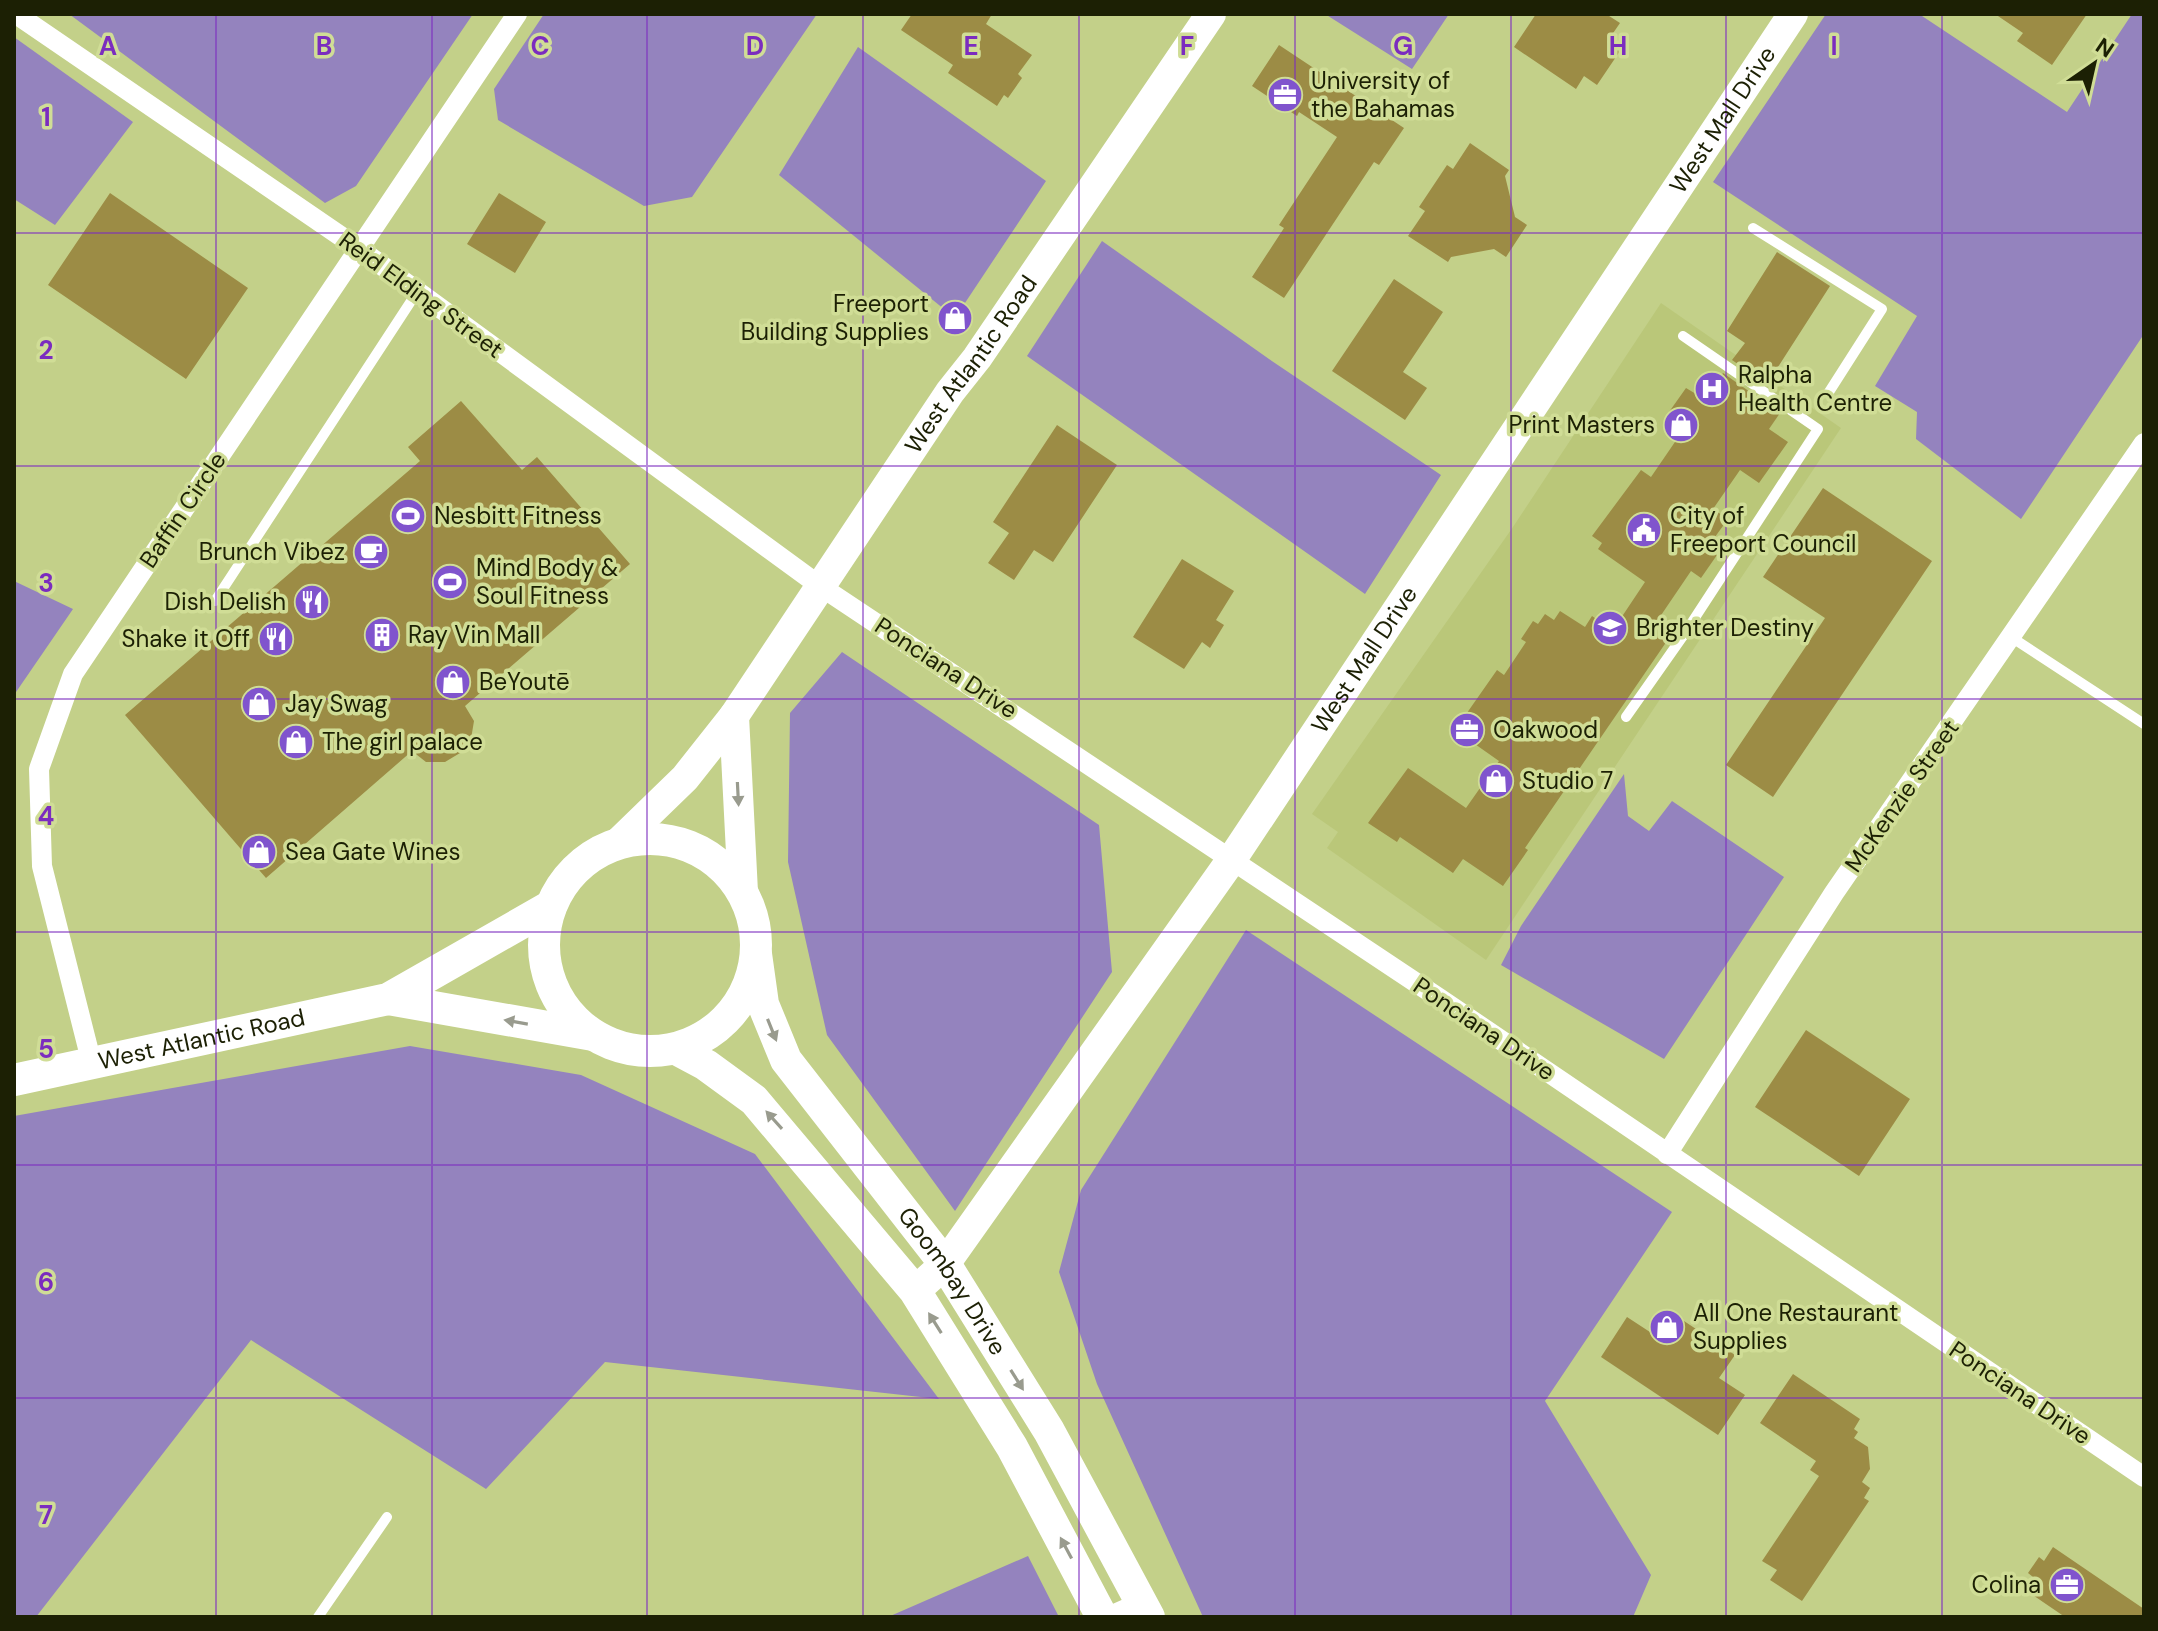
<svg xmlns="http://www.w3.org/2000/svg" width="2158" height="1631" font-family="'DM Sans',sans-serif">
<rect width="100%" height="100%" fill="#c3d089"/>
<!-- built -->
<path fill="#bac779" d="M 1661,303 L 1841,428 L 1486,960 L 1327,848 L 1338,832 L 1312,814 L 1513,527 Z"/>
<!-- forest -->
<path fill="#9483be" d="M 69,14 L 473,14 L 356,186 L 325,203 Z
M 544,14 L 817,14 L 692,197 L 644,206 L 498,120 L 494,89 Z
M 1325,14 L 1449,14 L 1412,69 Z
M 1826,14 L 1919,14 L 2067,112 L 2132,14 L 2144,14 L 2144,334 L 2021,519 L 1916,439 L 1917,412 L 1875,386 L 1917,316 L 1713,182 Z
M 14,37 L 133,122 L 55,225 L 14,199 Z
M 858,47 L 1046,181 L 955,318 L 779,175 Z
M 1102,241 L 1269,359 L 1441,475 L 1365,594 L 1027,356 Z
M 14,581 L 73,609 L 14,695 Z
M 842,652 L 1099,825 L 1112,972 L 955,1211 L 827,1035 L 788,862 L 790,713 Z
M 1624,774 L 1628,816 L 1649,831 L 1672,801 L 1784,877 L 1664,1059 L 1501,965 L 1521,926 Z
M 1246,930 L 1672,1212 L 1545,1401 L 1651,1575 L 1633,1617 L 1203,1617 L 1097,1384 L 1059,1272 L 1081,1190 Z
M 410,1046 L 581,1075 L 755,1154 L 939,1399 L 605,1362 L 486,1489 L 251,1340 L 36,1617 L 14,1617 L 14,1116 Z
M 1028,1556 L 1059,1617 L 888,1617 Z"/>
<!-- building -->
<path fill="#9c8c45" d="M 912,14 L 992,14 L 986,24 L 1032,55 L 1018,74 L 1022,78 L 1008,98 L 1004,95 L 997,106 L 948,73 L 953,65 L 901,30 Z
M 1536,14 L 1606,14 L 1620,23 L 1607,42 L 1620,51 L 1597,85 L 1584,76 L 1576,89 L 1514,47 Z
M 1995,14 L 2087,14 L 2052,65 L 2017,41 L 2023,33 Z
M 1279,45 L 1404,128 L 1379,165 L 1374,162 L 1284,298 L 1252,277 L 1284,228 L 1279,225 L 1337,137 L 1299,112 L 1297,116 L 1252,86 Z
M 1470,143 L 1509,170 L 1505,176 L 1515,217 L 1527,225 L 1506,257 L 1494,249 L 1451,257 L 1448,262 L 1408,236 L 1425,211 L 1419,207 L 1447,165 L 1453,169 Z
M 110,193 L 248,288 L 186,379 L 48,285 Z
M 499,193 L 546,222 L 515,273 L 467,244 Z
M 1777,252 L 1830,286 L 1767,384 L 1732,360 L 1745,343 L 1727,331 Z
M 1394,279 L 1443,312 L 1403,372 L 1427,388 L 1405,420 L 1332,371 Z
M 1723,373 L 1780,413 L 1769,429 L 1788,442 L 1759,483 L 1740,470 L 1713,509 L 1728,519 L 1707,548 L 1717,555 L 1701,578 L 1691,571 L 1653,627 L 1669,638 L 1525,848 L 1528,850 L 1503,886 L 1463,859 L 1453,873 L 1400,837 L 1397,842 L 1368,823 L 1408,768 L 1466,808 L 1499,761 L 1455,730 L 1497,670 L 1504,675 L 1526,642 L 1521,639 L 1533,621 L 1538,624 L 1545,614 L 1554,620 L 1560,611 L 1585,627 L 1592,616 L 1605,625 L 1614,612 L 1621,618 L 1645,582 L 1598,549 L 1602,543 L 1592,536 L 1641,470 L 1651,477 L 1677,439 L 1669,434 L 1679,419 L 1669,412 L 1686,388 L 1696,394 L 1709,375 L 1718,381 Z
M 461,401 L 522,470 L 537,457 L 630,564 L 465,706 L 474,721 L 471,739 L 460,753 L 445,762 L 426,762 L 412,751 L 266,878 L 125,715 L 420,461 L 408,447 Z
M 1057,425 L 1117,465 L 1053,562 L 1034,550 L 1014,580 L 988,563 L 1009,533 L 993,522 Z
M 1823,488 L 1932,561 L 1773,797 L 1726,765 L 1825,618 L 1763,577 Z
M 1182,559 L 1234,591 L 1216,620 L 1224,625 L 1210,648 L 1202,642 L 1184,669 L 1133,637 Z
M 1806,1030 L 1910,1099 L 1859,1176 L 1755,1107 Z
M 1669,1311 L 1735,1355 L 1719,1378 L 1745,1395 L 1718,1435 L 1601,1357 L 1627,1317 L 1653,1334 Z
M 1793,1374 L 1860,1419 L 1854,1429 L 1858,1432 L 1854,1438 L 1868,1447 L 1870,1469 L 1862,1482 L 1870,1488 L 1864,1498 L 1869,1501 L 1802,1601 L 1770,1580 L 1777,1570 L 1762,1561 L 1819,1476 L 1810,1470 L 1816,1461 L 1760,1423 Z
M 2053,1547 L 2144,1609 L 2144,1617 L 2065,1617 L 2024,1589 L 2033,1577 L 2028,1573 L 2039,1557 L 2044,1561 Z"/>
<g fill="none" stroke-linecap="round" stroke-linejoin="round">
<!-- lane -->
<path stroke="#fff" stroke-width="10" d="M 1753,228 L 1882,309 L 1829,392
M 215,601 L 417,292
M 2011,637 L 2144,724
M 1626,717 L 1683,636 L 1818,429 L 1683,336
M 318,1617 L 387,1517"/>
<!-- street -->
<path stroke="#fff" stroke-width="20" d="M 16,14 L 358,248 L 820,586 L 1439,998 L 2144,1477
M 92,1064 L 42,866 L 39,769 L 73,674 L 517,14
M 1667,1154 L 1834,893 L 2144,443
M 1108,1617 L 1142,1602"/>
<!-- secondary -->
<g stroke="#fff" stroke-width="30">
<path d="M 734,716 L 743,892"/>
<path id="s1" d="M 617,844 L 685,778 L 734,716 L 950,392 L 977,358 L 1211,14"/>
<path id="s2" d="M 915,1291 L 945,1264 L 1232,859 L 1793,14"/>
</g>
<!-- primary -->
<g stroke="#fff" stroke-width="32">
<circle cx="650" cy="945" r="106"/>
<path id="s3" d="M 756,954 L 763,1004 L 786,1060 L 945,1264 L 1049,1431 L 1149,1617"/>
<path d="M 388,999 L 593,1035"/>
<path d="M 676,1049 L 706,1065 L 754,1100 L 915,1291 L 1012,1447 L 1102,1617"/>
<path id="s4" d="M 14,1080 L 388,999 L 551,906"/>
</g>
</g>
<!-- one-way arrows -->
<defs><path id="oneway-solid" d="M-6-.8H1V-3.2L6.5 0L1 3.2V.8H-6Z" transform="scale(2)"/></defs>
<g fill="#999b8e">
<use href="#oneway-solid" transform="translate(738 794) rotate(87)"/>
<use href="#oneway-solid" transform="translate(516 1022) rotate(-170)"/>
<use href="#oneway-solid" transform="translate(772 1030) rotate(68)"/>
<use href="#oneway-solid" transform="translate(774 1120) rotate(-132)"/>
<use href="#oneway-solid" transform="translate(935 1323) rotate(-122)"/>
<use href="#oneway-solid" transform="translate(1017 1380) rotate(58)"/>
<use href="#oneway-solid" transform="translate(1066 1548) rotate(-118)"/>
</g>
<!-- grid -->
<path fill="none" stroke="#7b2cbf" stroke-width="2" stroke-opacity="0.55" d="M 216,14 L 216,1617M 432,14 L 432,1617M 647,14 L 647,1617M 863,14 L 863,1617M 1079,14 L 1079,1617M 1295,14 L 1295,1617M 1511,14 L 1511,1617M 1726,14 L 1726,1617M 1942,14 L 1942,1617M 14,233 L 2144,233M 14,466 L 2144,466M 14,699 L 2144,699M 14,932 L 2144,932M 14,1165 L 2144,1165M 14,1398 L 2144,1398"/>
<!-- icons -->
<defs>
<symbol id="office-disc" viewBox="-11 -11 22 22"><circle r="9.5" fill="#8054cd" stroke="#d0dd96"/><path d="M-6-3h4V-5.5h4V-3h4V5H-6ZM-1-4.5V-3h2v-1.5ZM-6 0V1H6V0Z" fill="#fff"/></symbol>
<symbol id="shop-disc" viewBox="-11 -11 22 22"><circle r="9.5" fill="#8054cd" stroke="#d0dd96"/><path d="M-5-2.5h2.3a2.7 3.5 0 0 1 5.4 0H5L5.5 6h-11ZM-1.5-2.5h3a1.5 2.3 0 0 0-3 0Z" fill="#fff"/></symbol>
<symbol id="hospital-disc" viewBox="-11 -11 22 22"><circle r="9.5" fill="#8054cd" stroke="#d0dd96"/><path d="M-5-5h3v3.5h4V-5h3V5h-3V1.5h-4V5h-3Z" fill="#fff"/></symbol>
<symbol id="stadium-disc" viewBox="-11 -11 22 22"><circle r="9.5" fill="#8054cd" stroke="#d0dd96"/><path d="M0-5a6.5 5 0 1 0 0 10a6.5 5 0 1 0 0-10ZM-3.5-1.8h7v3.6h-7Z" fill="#fff"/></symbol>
<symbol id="civic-disc" viewBox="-11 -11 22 22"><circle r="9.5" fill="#8054cd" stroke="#d0dd96"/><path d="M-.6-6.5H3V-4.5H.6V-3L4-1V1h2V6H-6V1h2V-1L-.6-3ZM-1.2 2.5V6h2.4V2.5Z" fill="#fff"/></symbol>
<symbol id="cafe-disc" viewBox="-11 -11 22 22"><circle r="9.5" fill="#8054cd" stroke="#d0dd96"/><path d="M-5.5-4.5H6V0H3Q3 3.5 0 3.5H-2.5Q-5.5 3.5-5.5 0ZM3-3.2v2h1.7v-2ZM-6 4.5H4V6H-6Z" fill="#fff"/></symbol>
<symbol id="restaurant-disc" viewBox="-11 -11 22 22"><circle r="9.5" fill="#8054cd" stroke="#d0dd96"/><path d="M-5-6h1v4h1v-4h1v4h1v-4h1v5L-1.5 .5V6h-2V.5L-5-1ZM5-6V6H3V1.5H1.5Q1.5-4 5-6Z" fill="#fff"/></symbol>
<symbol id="school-disc" viewBox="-11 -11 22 22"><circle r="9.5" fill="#8054cd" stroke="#d0dd96"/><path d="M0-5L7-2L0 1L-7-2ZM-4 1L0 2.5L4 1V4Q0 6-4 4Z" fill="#fff"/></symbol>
<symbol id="building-disc" viewBox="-11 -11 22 22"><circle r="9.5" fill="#8054cd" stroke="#d0dd96"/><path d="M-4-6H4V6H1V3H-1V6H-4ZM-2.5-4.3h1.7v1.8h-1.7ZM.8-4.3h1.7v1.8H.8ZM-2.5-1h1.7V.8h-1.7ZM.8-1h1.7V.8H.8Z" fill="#fff"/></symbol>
</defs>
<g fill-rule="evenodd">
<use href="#office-disc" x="1265" y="75" width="40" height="40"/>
<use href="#shop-disc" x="935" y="298" width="40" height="40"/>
<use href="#hospital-disc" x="1692" y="369" width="40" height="40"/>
<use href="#shop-disc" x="1661" y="405" width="40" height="40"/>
<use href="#stadium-disc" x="388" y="496" width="40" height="40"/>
<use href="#civic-disc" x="1624" y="510" width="40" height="40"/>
<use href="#cafe-disc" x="351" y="532" width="40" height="40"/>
<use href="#stadium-disc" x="430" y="562" width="40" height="40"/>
<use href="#restaurant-disc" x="292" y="582" width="40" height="40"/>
<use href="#school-disc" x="1590" y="608" width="40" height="40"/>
<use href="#building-disc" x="362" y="615" width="40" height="40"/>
<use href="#restaurant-disc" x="256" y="619" width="40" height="40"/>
<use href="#shop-disc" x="433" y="662" width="40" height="40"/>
<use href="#shop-disc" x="239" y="684" width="40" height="40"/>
<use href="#office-disc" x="1447" y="710" width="40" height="40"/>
<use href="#shop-disc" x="276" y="722" width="40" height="40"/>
<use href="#shop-disc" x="1476" y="761" width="40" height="40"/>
<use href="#shop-disc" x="239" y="832" width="40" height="40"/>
<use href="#shop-disc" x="1647" y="1307" width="40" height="40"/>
<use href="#office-disc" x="2047" y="1565" width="40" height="40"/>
</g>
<g text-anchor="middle" stroke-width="7" stroke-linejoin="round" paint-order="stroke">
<!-- poi labels -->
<g font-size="24" fill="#1c2004" stroke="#d0dd96" text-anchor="start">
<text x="1311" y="89">University of<tspan x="1311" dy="28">the Bahamas</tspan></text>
<text x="929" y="312" text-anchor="end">Freeport<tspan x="929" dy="28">Building Supplies</tspan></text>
<text x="1738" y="383">Ralpha<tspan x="1738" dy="28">Health Centre</tspan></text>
<text x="1655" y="433" text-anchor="end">Print Masters</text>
<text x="434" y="524">Nesbitt Fitness</text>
<text x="1670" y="524">City of<tspan x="1670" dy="28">Freeport Council</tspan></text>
<text x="345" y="560" text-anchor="end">Brunch Vibez</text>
<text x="476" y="576">Mind Body &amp;<tspan x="476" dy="28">Soul Fitness</tspan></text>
<text x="286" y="610" text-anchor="end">Dish Delish</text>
<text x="1636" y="636">Brighter Destiny</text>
<text x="408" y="643">Ray Vin Mall</text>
<text x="250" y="647" text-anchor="end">Shake it Off</text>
<text x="479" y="690">BeYoutē</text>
<text x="285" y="712">Jay Swag</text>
<text x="1493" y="738">Oakwood</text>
<text x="322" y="750">The girl palace</text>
<text x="1522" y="789">Studio 7</text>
<text x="285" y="860">Sea Gate Wines</text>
<text x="1693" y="1321">All One Restaurant<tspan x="1693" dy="28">Supplies</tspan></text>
<text x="2041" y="1593" text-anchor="end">Colina</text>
</g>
<!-- street labels -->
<g font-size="24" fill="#1c2004" stroke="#d0dd96">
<text dy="8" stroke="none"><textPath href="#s2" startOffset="1424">West Mall Drive</textPath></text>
<text transform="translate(421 295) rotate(36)" y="8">Reid Elding Street</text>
<text dy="8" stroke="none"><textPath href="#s1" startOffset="598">West Atlantic Road</textPath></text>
<text transform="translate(183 510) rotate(-56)" y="8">Baffin Circle</text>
<text dy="8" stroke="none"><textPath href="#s2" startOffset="776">West Mall Drive</textPath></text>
<text transform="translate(946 668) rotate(33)" y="8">Ponciana Drive</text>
<text transform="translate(1902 796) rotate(-55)" y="8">McKenzie Street</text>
<text transform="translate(1484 1029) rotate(34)" y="8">Ponciana Drive</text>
<text dy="8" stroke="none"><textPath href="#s4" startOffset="192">West Atlantic Road</textPath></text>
<text dy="8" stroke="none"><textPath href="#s3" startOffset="388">Goombay Drive</textPath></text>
<text transform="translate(2020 1393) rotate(34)" y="8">Ponciana Drive</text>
</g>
</g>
<g font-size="26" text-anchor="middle" font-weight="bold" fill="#7b2cbf" stroke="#d0dd96" stroke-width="7" stroke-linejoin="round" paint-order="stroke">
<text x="108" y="55">A</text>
<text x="324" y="55">B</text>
<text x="540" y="55">C</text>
<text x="755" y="55">D</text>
<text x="971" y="55">E</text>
<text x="1187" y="55">F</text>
<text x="1403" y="55">G</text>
<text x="1618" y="55">H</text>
<text x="1834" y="55">I</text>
<text x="46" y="126">1</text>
<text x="46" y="359">2</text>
<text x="46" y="592">3</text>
<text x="46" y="825">4</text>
<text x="46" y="1058">5</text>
<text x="46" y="1291">6</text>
<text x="46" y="1524">7</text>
</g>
<!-- border -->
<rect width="2158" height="1631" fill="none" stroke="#1c2004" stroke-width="32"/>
<!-- north arrow -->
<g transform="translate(2094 64) rotate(34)" stroke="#d0dd96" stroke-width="6" paint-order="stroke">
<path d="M0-6L14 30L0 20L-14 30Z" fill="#1c2004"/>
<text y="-12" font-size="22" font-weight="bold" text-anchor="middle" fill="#1c2004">N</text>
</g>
</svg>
